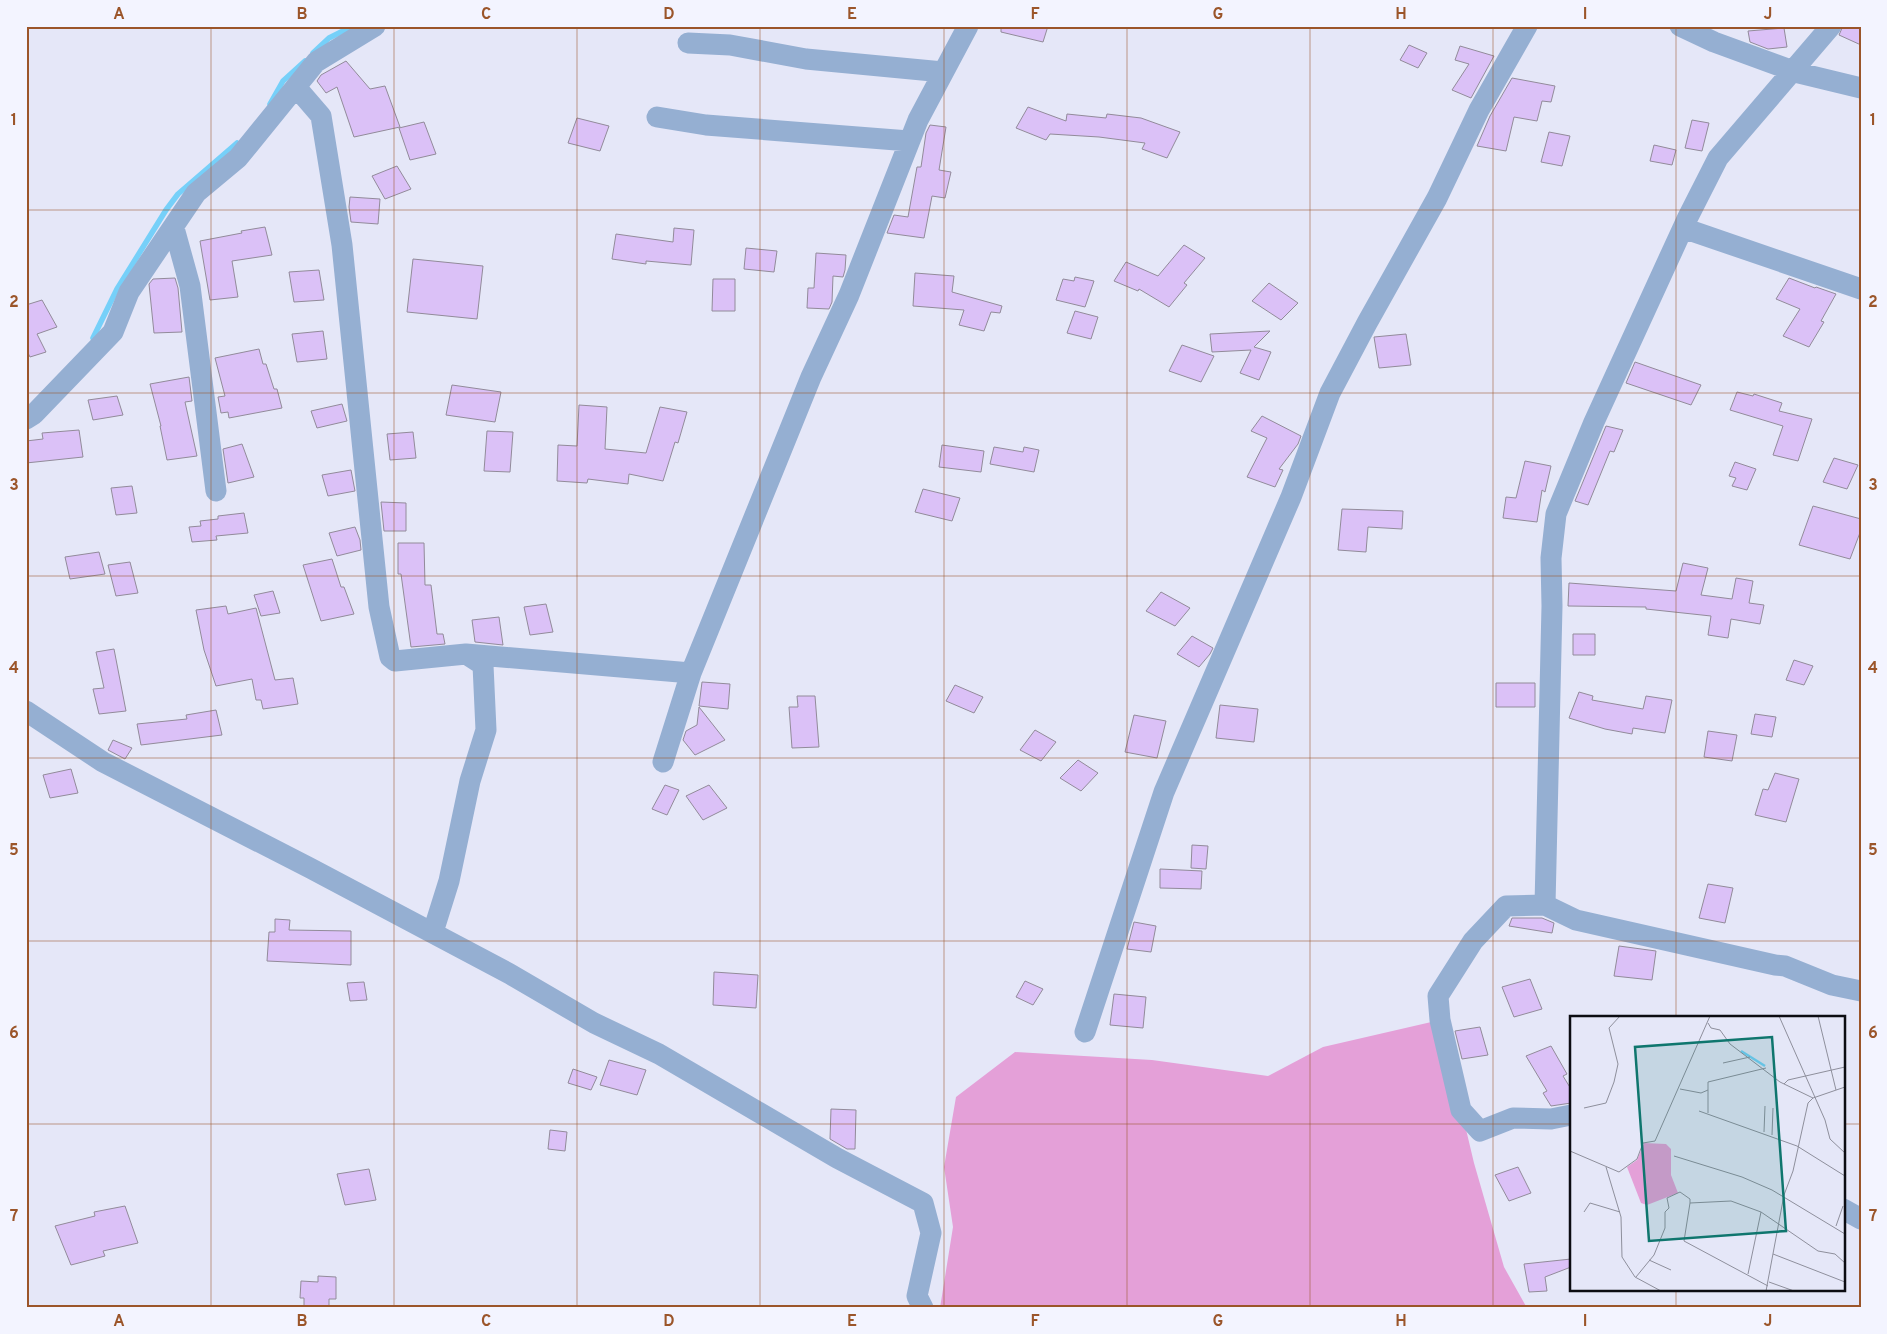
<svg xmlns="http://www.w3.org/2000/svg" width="1887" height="1334" font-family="Overpass,sans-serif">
<rect width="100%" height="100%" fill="#e5e7f8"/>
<!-- green -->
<path fill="#e4a0d8" d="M 1440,1020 L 1474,1163 L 1504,1267 L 1527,1308 L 940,1308 L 953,1227 L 944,1167 L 956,1097 L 1015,1052 L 1152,1060 L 1268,1076 L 1323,1047 Z"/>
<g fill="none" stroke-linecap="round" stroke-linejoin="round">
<!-- stream -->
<path stroke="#76d0f9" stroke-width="5.5" d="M 313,53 L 329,38 L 353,26
M 270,104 L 283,81 L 305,61
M 93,338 L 117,289 L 166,210 L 178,194 L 237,143"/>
</g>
<!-- building -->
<path fill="#dbc1f7" stroke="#928b9a" d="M 1001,26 L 1048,26 L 1043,42 L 1001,32 Z
M 1843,26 L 1861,26 L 1861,45 L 1839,35 Z
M 1784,28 L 1787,47 L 1768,49 L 1750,42 L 1748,31 Z
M 1409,45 L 1427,53 L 1418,68 L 1400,60 Z
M 1460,46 L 1494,56 L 1471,98 L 1452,90 L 1469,64 L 1455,60 Z
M 346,61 L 370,89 L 385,86 L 400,127 L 354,137 L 337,87 L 326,93 L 317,81 L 321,75 Z
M 1512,78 L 1555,86 L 1551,102 L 1542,101 L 1537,121 L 1514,117 L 1506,151 L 1477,146 L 1490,116 Z
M 1028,107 L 1066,121 L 1067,114 L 1106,118 L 1107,114 L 1141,118 L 1180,132 L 1167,158 L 1142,149 L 1145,143 L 1099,137 L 1050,134 L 1046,140 L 1016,128 Z
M 577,118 L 609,126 L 600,151 L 568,143 Z
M 1692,120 L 1709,123 L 1702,151 L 1685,148 Z
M 424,122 L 436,154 L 410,160 L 399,128 Z
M 930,125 L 946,127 L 939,170 L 951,172 L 945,198 L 932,196 L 924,238 L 887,233 L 894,215 L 908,217 L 917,167 L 921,167 L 926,133 Z
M 1549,132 L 1570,136 L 1562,166 L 1541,162 Z
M 1654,145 L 1676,150 L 1672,165 L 1650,161 Z
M 397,166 L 411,189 L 385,199 L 372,176 Z
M 350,197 L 380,199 L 378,224 L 351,222 L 349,207 Z
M 265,227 L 272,255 L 232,261 L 238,297 L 210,300 L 200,241 L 242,233 L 241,231 Z
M 674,228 L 694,230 L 691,265 L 646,261 L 646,264 L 612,259 L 616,234 L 673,242 Z
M 1184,245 L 1205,258 L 1184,283 L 1187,285 L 1169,307 L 1139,289 L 1138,291 L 1114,281 L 1126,262 L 1158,276 Z
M 746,248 L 777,251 L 774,272 L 744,269 Z
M 816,253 L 846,255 L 845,270 L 843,277 L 833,276 L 832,302 L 829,309 L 807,308 L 808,288 L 814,288 Z
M 413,259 L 483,266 L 477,319 L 407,312 Z
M 319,270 L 324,300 L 294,302 L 289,272 Z
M 915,273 L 954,276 L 952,292 L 1002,306 L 1000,313 L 991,312 L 984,331 L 959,325 L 964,310 L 913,306 Z
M 1075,277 L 1094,281 L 1085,307 L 1056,300 L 1063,279 L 1074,281 Z
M 175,278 L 178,288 L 182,332 L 154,333 L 149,284 L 153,279 Z
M 1789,278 L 1815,288 L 1816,287 L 1836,294 L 1821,321 L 1824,322 L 1809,347 L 1783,336 L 1800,309 L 1776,299 Z
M 713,279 L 735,279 L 735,311 L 712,311 Z
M 1269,283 L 1298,303 L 1281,320 L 1252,301 Z
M 42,300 L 57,327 L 37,334 L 46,352 L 30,357 L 26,349 L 26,305 Z
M 1075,311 L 1098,317 L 1091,339 L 1067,333 Z
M 323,331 L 327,359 L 297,362 L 292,334 Z
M 1270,331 L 1254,347 L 1271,352 L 1259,380 L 1240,373 L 1251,350 L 1212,352 L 1210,334 Z
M 1406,334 L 1411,365 L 1379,368 L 1374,337 Z
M 1182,345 L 1214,356 L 1201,382 L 1169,371 Z
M 259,349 L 263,364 L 266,364 L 274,389 L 277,389 L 282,408 L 229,418 L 228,412 L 221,413 L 218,397 L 225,396 L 215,358 Z
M 1635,362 L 1701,385 L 1691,405 L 1626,383 Z
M 189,377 L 192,401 L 185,402 L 197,456 L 167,460 L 160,426 L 161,426 L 150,384 Z
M 452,385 L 501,392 L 495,422 L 446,415 Z
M 1737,392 L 1753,396 L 1754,394 L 1782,403 L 1779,411 L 1812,419 L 1798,461 L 1773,455 L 1783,426 L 1730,410 Z
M 117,396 L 123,415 L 93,420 L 88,400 Z
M 342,404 L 347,421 L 317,428 L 311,411 Z
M 579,405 L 607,407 L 605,449 L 646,453 L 660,407 L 687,412 L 678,443 L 675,442 L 663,481 L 629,474 L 628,484 L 588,479 L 587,483 L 557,481 L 558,445 L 577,446 Z
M 1262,416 L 1301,436 L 1298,444 L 1279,469 L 1283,470 L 1275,487 L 1247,477 L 1267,438 L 1251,431 Z
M 1606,426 L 1623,430 L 1614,452 L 1610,451 L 1588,505 L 1575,501 Z
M 79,430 L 83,457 L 26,463 L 26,441 L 43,439 L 42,433 Z
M 487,431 L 513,432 L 510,472 L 484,471 Z
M 413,432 L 416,458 L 390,460 L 387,434 Z
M 242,444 L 254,477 L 228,483 L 223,449 Z
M 942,445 L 984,451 L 981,472 L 939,467 Z
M 994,447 L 1023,452 L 1024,447 L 1039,450 L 1034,472 L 990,464 Z
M 1834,458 L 1858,465 L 1847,489 L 1823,482 Z
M 1525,461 L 1551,466 L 1545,492 L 1542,490 L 1537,522 L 1503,518 L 1506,497 L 1516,498 Z
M 1735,462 L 1756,469 L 1747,490 L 1732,486 L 1736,478 L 1729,476 Z
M 351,470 L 355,491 L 328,496 L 322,475 Z
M 132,486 L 137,513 L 116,515 L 111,488 Z
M 923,489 L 960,498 L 952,521 L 915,512 Z
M 381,502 L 406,503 L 406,531 L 384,531 Z
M 1813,506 L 1861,519 L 1861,530 L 1850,559 L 1799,545 Z
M 1342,509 L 1403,511 L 1402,529 L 1368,527 L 1366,552 L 1338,550 Z
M 244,513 L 248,533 L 216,536 L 217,540 L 192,542 L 189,527 L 201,526 L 200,521 L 218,519 L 218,516 Z
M 355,527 L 360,540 L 361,550 L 337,556 L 329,533 Z
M 398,543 L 424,543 L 425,585 L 431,585 L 437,634 L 443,634 L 445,644 L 411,647 L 401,574 L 398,574 Z
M 99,552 L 105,574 L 70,579 L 65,557 Z
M 332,559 L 341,587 L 344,587 L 354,614 L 321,621 L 303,565 Z
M 130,562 L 138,593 L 116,596 L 108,565 Z
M 1683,563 L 1708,568 L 1701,595 L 1732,599 L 1736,578 L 1753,581 L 1749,603 L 1764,605 L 1760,624 L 1731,619 L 1728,638 L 1708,635 L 1711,616 L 1646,609 L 1646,607 L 1568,606 L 1569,583 L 1676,591 Z
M 273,591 L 280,613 L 261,616 L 254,595 Z
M 1161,592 L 1190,608 L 1175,626 L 1146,611 Z
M 546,604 L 553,632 L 530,635 L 524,607 Z
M 226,606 L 228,614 L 256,608 L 275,680 L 293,678 L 298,704 L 263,709 L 261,700 L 256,700 L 252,679 L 216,686 L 204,650 L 196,610 Z
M 499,617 L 503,645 L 475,642 L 472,620 Z
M 1573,634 L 1595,634 L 1595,655 L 1573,655 Z
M 1192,636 L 1213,648 L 1210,654 L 1199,667 L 1177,654 Z
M 114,649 L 126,711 L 99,714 L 93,689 L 104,688 L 96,652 Z
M 1794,660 L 1813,666 L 1804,685 L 1786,680 Z
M 702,682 L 730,684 L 728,709 L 699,706 Z
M 1496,683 L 1535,683 L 1535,707 L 1496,707 Z
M 955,685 L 983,697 L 974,713 L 946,701 Z
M 1579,692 L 1593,696 L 1592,700 L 1643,709 L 1646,696 L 1672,700 L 1665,733 L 1633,728 L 1632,734 L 1605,729 L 1569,718 Z
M 797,696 L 815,696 L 819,747 L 792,748 L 789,707 L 798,707 Z
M 1220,705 L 1258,709 L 1254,742 L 1216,738 Z
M 699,707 L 725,740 L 695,755 L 683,740 L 686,731 L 697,725 Z
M 216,710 L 222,735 L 141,745 L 137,724 L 187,719 L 186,715 Z
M 1755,714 L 1776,717 L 1772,737 L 1751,734 Z
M 1134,715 L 1166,721 L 1157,758 L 1125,752 Z
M 1035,730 L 1056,742 L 1041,761 L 1020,750 Z
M 1708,731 L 1737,735 L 1732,761 L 1704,757 Z
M 113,740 L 132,748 L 125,759 L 108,750 Z
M 1078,760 L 1098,773 L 1081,791 L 1060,778 Z
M 71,769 L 78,793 L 50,798 L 43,775 Z
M 1775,773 L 1799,779 L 1786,822 L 1755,815 L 1763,789 L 1768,790 Z
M 665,785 L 679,790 L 667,815 L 652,809 Z
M 709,785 L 727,808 L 703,820 L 686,796 Z
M 1192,845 L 1208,846 L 1206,869 L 1191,868 Z
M 1160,869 L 1202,871 L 1201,889 L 1160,888 Z
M 1708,884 L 1733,888 L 1725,923 L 1699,918 Z
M 1512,918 L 1542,918 L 1554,923 L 1552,933 L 1509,926 Z
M 275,919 L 290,920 L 289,930 L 351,931 L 351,965 L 267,961 L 269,932 L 275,932 Z
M 1134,922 L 1156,926 L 1151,952 L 1127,949 Z
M 1619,946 L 1656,951 L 1652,980 L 1614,976 Z
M 714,972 L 758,975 L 756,1008 L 713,1005 Z
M 1530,979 L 1542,1009 L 1514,1017 L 1502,987 Z
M 1025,981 L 1043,989 L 1033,1005 L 1016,997 Z
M 364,982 L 367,1000 L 350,1001 L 347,983 Z
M 1114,994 L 1146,997 L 1143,1028 L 1110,1025 Z
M 1480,1027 L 1488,1055 L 1462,1059 L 1455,1031 Z
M 1551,1046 L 1567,1074 L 1563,1076 L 1571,1089 L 1571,1103 L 1551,1106 L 1543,1093 L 1547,1091 L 1526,1056 Z
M 609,1060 L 646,1070 L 637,1095 L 600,1085 Z
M 573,1069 L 597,1077 L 591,1090 L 568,1083 Z
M 831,1109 L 856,1110 L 855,1149 L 847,1149 L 830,1139 Z
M 550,1130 L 567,1132 L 565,1151 L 548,1149 Z
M 1518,1167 L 1531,1193 L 1509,1201 L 1495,1175 Z
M 369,1169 L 376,1200 L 345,1205 L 337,1174 Z
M 125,1206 L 138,1243 L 103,1251 L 105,1256 L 71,1265 L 55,1226 L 95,1216 L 94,1212 Z
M 1571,1259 L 1571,1267 L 1545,1277 L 1547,1291 L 1529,1292 L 1524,1264 Z
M 318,1276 L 336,1277 L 336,1299 L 329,1299 L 329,1308 L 304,1308 L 304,1298 L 300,1298 L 301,1281 L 318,1282 Z"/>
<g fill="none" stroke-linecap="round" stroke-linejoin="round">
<!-- minor -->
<path stroke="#95afd2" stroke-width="21" d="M 1680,26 L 1714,42 L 1799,73 L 1861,88
M 688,43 L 730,45 L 806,59 L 943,72
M 296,87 L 321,116 L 342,245 L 379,607 L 390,657 L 395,661 L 466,654 L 691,673
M 657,117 L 706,125 L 909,141
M 174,228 L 190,286 L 216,491
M 1683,228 L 1861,289
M 26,419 L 34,414 L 113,332 L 129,292 L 196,193 L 238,158 L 316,62 L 375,26
M 26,711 L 103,762 L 310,868 L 510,974 L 594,1023 L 659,1054 L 837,1158 L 923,1203 L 931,1233 L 917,1296 L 923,1308
M 663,762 L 691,673 L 811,377 L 849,295 L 918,120 L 968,26
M 1545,905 L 1552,606 L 1551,558 L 1556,514 L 1594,422 L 1687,219 L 1718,158 L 1831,26
M 433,932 L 449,881 L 470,781 L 486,730 L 483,665 L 466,654
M 1085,1032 L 1164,792 L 1291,497 L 1330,393 L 1367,323 L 1437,198 L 1479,110 L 1527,26
M 1571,1115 L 1551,1119 L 1513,1118 L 1480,1131 L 1461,1110 L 1440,1020 L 1438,996 L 1473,941 L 1506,906 L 1545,905 L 1576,920 L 1775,965 L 1785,966 L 1832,985 L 1861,991
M 1843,1209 L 1861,1219"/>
</g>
<!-- grid -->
<path fill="none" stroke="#9b552a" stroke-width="1" stroke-opacity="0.55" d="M 211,26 L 211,1308M 394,26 L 394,1308M 577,26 L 577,1308M 760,26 L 760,1308M 944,26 L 944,1308M 1127,26 L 1127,1308M 1310,26 L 1310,1308M 1493,26 L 1493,1308M 1676,26 L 1676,1018M 26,210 L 1861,210M 26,393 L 1861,393M 26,576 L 1861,576M 26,758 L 1861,758M 26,941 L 1861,941M 26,1124 L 1571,1124M 1843,1124 L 1861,1124M 1676,1290 L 1676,1308"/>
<!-- overview -->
<g transform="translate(1570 1016)">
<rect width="275" height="275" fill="#e5e7f8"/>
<path d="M 74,127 L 96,128 L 101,133 L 101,159 L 108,177 L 77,189 L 71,187 L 57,151 L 67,144 Z" fill="#e4a0d8"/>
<path fill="none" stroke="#76d0f9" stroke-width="2.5" d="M 171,35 L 195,50"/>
<path fill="none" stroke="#8e8f9c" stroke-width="1" d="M 209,0 L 255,104 L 260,123 L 275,137M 248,0 L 266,74M 138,7 L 141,12 L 150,14 L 160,28 L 210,66 L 243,82M 153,47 L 180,41M 214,68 L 218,64 L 275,51M 110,73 L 131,77 L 138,74M 14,92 L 36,87 L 44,66 L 48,48 L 39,12 L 50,0M 129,95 L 227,130 L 275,160M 138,97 L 138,66 L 196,52M 194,116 L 195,90M 202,119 L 203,92M 0,135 L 49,156 L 67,143 L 73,127 L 85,125 L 140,0M 104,140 L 172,161 L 202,174 L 275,218M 36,151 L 51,201 L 52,241 L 65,261 L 91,275M 120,187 L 161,185 L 191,196 L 248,235 L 265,238 L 275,247M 14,196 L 20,187 L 50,196M 266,210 L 273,190M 203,238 L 275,266M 79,244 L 101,254M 178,258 L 191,196M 66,261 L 84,239 L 95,212 L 95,196 L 99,192 L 97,182 L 110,176 L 120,183 L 120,187 L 114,225 L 198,270M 199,266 L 224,275M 196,275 L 214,179 L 223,155 L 238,87 L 243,82 L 275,71"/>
<path fill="#0f766e" fill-opacity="0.15" stroke="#0f766e" stroke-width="2.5" d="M 202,21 L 216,215 L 79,225 L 65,31 Z"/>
<rect width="275" height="275" fill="none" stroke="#0c0c12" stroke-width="2.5"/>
</g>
<!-- border -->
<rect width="1887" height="1334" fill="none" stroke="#f3f4ff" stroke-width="55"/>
<rect x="28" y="28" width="1832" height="1278" fill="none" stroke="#9b552a" stroke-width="2"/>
<g font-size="16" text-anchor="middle" font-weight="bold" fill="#9b552a">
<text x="119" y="19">A</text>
<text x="302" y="19">B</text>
<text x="486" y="19">C</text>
<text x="669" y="19">D</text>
<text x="852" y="19">E</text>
<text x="1035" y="19">F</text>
<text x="1218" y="19">G</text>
<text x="1401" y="19">H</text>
<text x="1585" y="19">I</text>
<text x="1768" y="19">J</text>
<text x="14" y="125">1</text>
<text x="1873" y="125">1</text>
<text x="14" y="307">2</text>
<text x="1873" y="307">2</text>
<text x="14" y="490">3</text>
<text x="1873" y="490">3</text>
<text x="14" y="673">4</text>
<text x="1873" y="673">4</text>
<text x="14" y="855">5</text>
<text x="1873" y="855">5</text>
<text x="14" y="1038">6</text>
<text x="1873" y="1038">6</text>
<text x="14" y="1221">7</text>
<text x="1873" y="1221">7</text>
<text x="119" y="1326">A</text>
<text x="302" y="1326">B</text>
<text x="486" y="1326">C</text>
<text x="669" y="1326">D</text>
<text x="852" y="1326">E</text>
<text x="1035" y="1326">F</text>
<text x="1218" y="1326">G</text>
<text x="1401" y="1326">H</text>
<text x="1585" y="1326">I</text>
<text x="1768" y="1326">J</text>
</g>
</svg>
